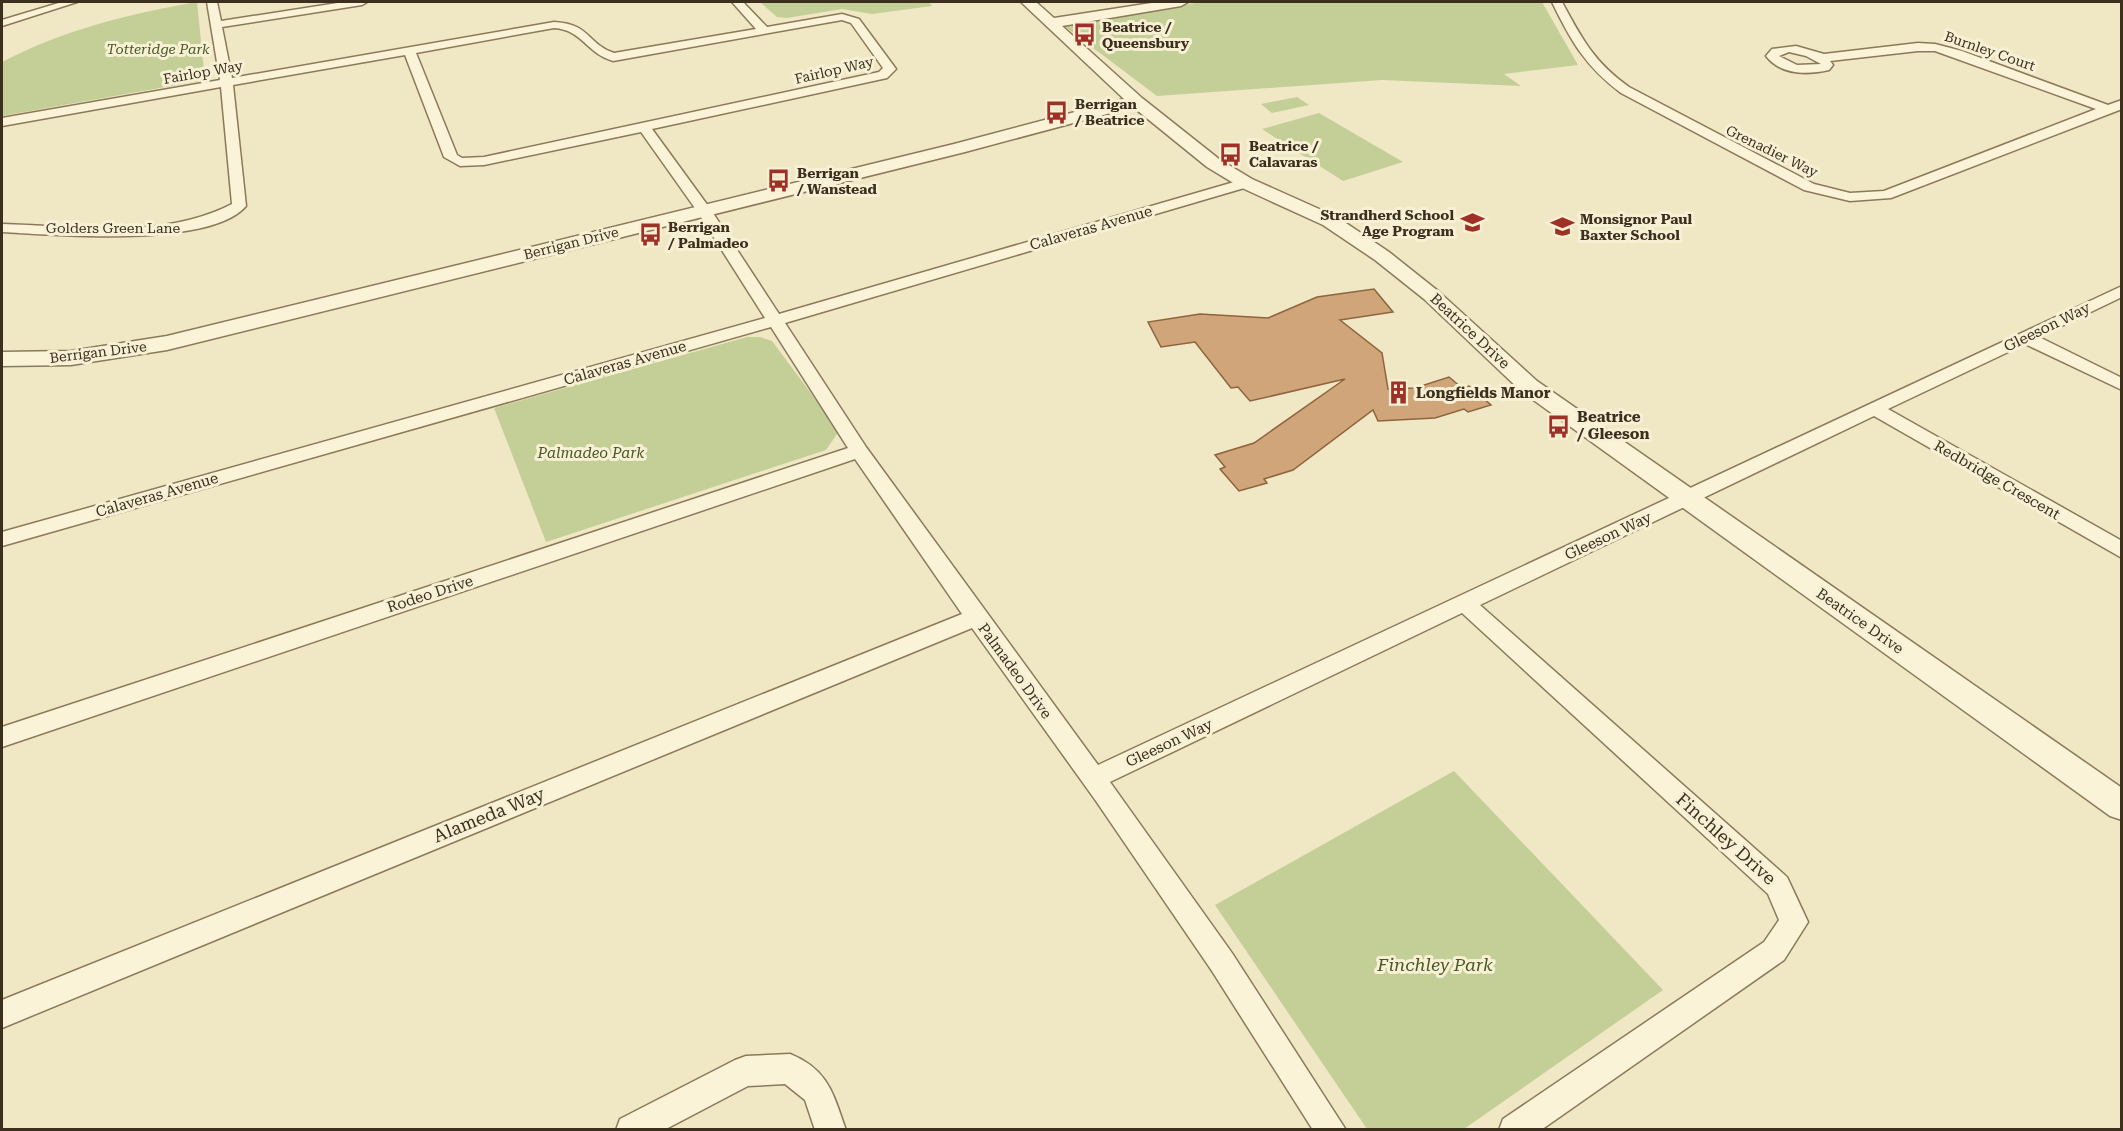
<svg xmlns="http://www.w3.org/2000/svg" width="2123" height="1131" font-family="'Roboto Serif',serif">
<rect width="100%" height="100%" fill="#f0e7c5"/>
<!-- green -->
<path fill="#c4cf98" d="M 197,2 L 205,80 L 2,116 L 2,62 C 64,30 128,14 197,2 Z
M 760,2 L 929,2 L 932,6 L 872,14 L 842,9 L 787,18 L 777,17 Z
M 1201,2 L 1542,2 L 1578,65 L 1504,74 L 1521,86 L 1382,80 L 1157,96 L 1064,26 Z
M 1297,97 L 1309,105 L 1272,113 L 1261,104 Z
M 1319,113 L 1403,162 L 1343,181 L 1262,129 Z
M 747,337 L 760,337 L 772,341 L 839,431 L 826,450 L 546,542 L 494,408 Z
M 1454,771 L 1663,990 L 1464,1129 L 1367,1129 L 1215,905 Z"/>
<!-- building -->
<path fill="#d0a579" stroke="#8d643e" stroke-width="1.5" d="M 1374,289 L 1393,312 L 1340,320 L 1382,353 L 1388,389 L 1415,388 L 1449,377 L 1462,388 L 1469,386 L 1491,405 L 1468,412 L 1464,409 L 1435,418 L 1378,421 L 1373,410 L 1293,470 L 1264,479 L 1267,483 L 1239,491 L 1220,469 L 1225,467 L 1215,455 L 1254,443 L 1345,379 L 1250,401 L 1238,387 L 1231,388 L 1195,342 L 1161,347 L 1148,322 L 1200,314 L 1268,318 L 1317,297 Z"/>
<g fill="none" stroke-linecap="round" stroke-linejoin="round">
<defs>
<path id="minor" d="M 62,2 L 77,2 L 2,26 L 2,20 Z
M 207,2 L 217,2 L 221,21 L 344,2 L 367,2 L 362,5 L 222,27 L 232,78 L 554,22 C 591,24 586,43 614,53 L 756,29 L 732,2 L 743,2 L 767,27 L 842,14 L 859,19 L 896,69 L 887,78 L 652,129 L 711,210 L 779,314 L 1241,180 L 1251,180 L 1251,186 L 785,323 L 866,447 L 1098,765 L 2122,286 L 2122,297 L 2039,337 L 2122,378 L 2122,390 L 2025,344 L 1888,409 L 2122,541 L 2122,558 L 1874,416 L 1480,605 L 1787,877 L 1808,922 L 1784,960 L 1541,1130 L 1499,1130 L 1503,1119 L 1764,942 L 1779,920 L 1768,894 L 1462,613 L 1110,782 L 1232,953 L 1346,1130 L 1313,1130 L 1212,971 L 1096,801 L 972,628 L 2,1028 L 2,1000 L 962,614 L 855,459 L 2,747 L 2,727 L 848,448 L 771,327 L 2,546 L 2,532 L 765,318 L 697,211 L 641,132 L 484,165 L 460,166 L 444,157 L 405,55 L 233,85 L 246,206 C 211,248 54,235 2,232 L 2,224 C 77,226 162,240 232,204 L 221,87 L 2,126 L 2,118 L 220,80 ZM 842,20 L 851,23 L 883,68 L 879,72 L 484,157 L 462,158 L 457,155 L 416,53 L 554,28 C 583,30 586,53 613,61 Z
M 1552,2 L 1562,2 C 1582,39 1594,62 1629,87 L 1814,184 L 1850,193 L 1884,191 L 2096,109 L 1935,51 L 1918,51 L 1830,61 L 1833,65 L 1829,70 C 1807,75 1781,75 1766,56 L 1772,49 L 1796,46 L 1824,54 L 1918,43 L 1935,44 L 1962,51 L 2108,105 L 2122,100 L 2122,109 L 1891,198 L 1850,201 L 1804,190 L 1621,93 C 1585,66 1571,41 1552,2 ZM 1789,52 L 1806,56 L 1821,64 L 1797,65 L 1779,56 Z
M 790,1054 C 829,1070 833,1094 846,1130 L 815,1130 L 805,1100 L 785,1084 L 748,1086 L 664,1130 L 616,1130 L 620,1119 L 735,1060 L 746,1056 Z"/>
<path id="tertiary" d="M 1021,2 L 1036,2 L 1054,18 L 1158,2 L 1188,2 L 1181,6 L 1062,26 L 1142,98 L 1219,159 L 1252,179 L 1337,217 L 1389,252 L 1438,291 L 1537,381 L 2122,788 L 2122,820 L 2110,816 L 1521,391 L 1424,299 L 1375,260 L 1323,225 L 1240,187 L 1207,167 L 1133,107 L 965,152 L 167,350 L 71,365 L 2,366 L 2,352 L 71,351 L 167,336 L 954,144 L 1124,99 Z"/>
</defs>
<!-- minor casing -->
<use href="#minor" stroke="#8c795a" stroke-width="3"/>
<!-- tertiary casing -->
<use href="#tertiary" stroke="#8c795a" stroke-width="3"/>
<!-- minor -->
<use href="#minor" fill="#faf3d8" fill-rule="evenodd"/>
<!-- tertiary -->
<use href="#tertiary" fill="#faf3d8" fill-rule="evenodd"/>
</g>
<!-- icons -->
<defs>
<symbol id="bus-bare" viewBox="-9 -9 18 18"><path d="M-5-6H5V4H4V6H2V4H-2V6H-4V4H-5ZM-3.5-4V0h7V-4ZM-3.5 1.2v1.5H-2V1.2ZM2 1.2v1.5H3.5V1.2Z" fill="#9e3026" stroke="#f7f0d5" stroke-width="2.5" paint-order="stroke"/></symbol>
<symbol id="school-bare" viewBox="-9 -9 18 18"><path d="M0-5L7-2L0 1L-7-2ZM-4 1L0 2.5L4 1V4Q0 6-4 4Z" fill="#9e3026" stroke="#f7f0d5" stroke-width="2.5" paint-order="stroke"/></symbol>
<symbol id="building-bare" viewBox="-9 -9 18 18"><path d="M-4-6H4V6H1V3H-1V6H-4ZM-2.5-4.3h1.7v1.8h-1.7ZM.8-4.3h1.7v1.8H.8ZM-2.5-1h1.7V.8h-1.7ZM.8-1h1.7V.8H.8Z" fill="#9e3026" stroke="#f7f0d5" stroke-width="2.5" paint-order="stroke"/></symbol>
</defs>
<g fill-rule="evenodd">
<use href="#bus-bare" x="1068" y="18" width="33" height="33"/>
<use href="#bus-bare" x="1040" y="96" width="33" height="33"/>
<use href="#bus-bare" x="1214" y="138" width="33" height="33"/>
<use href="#bus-bare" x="762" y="164" width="33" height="33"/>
<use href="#school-bare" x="1456" y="206" width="33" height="33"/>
<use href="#school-bare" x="1546" y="210" width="33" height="33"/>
<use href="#bus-bare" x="634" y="218" width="33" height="33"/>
<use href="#building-bare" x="1382" y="376" width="33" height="33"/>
<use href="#bus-bare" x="1542" y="410" width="33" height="33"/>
</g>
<g text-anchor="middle" stroke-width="6" stroke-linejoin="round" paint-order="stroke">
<!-- far-poi labels -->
<g font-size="14" font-weight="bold" fill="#3c2f1e" stroke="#f7f0d5" text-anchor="start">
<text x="1102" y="32">Beatrice /<tspan x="1102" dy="16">Queensbury</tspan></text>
<text x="1075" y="109">Berrigan<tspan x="1075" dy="16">/ Beatrice</tspan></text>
<text x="1249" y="151">Beatrice /<tspan x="1249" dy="16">Calavaras</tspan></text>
<text x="797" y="178">Berrigan<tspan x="797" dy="16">/ Wanstead</tspan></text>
<text x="1454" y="220" text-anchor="end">Strandherd School<tspan x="1454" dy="16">Age Program</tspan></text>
<text x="1580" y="224">Monsignor Paul<tspan x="1580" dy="16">Baxter School</tspan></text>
<text x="668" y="232">Berrigan<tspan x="668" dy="16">/ Palmadeo</tspan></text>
</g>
<!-- far-park labels -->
<g font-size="14" font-style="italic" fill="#475924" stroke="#f7f0d5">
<text x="158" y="54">Totteridge Park</text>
</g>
<!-- far-street labels -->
<g font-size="14" fill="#3c2f1e" stroke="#f7f0d5">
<text transform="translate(1990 51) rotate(19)" y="5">Burnley Court</text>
<text transform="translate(834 70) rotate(-13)" y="5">Fairlop Way</text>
<text transform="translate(203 72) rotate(-10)" y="5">Fairlop Way</text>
<text transform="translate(1772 151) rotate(26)" y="5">Grenadier Way</text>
<text x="113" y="233">Golders Green Lane</text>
<text transform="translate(571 243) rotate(-14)" y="5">Berrigan Drive</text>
<text transform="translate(98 352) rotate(-7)" y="5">Berrigan Drive</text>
</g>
<!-- street labels -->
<g font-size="15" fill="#3c2f1e" stroke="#f7f0d5">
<text transform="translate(1091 228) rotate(-16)" y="5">Calaveras Avenue</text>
<text transform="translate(2047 327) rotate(-26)" y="5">Gleeson Way</text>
<text transform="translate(1470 331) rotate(43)" y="5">Beatrice Drive</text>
<text transform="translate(625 363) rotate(-16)" y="5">Calaveras Avenue</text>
<text transform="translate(1997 480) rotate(30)" y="5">Redbridge Crescent</text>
<text transform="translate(157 495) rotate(-16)" y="5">Calaveras Avenue</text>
<text transform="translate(1608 536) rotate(-25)" y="5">Gleeson Way</text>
<text transform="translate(430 594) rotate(-18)" y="5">Rodeo Drive</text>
<text transform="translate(1860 621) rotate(35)" y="5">Beatrice Drive</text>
<text transform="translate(1015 671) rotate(54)" y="5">Palmadeo Drive</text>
<text transform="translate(1169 743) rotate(-25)" y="5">Gleeson Way</text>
</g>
<!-- poi labels -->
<g font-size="15" font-weight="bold" fill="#3c2f1e" stroke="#f7f0d5" text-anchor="start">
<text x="1416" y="398">Longfields Manor</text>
<text x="1577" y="422">Beatrice<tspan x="1577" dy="17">/ Gleeson</tspan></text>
</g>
<!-- park labels -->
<g font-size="15" font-style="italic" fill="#475924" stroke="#f7f0d5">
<text x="591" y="458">Palmadeo Park</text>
</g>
<!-- near-street labels -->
<g font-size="18" fill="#3c2f1e" stroke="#f7f0d5">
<text transform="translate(489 815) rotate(-22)" y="6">Alameda Way</text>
<text transform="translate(1726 839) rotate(42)" y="6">Finchley Drive</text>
</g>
<!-- near-park labels -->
<g font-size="18" font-style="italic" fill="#475924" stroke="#f7f0d5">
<text x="1435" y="971">Finchley Park</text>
</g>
</g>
<!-- border -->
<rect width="2123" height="1131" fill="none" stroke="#3c2f1e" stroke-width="6"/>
</svg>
